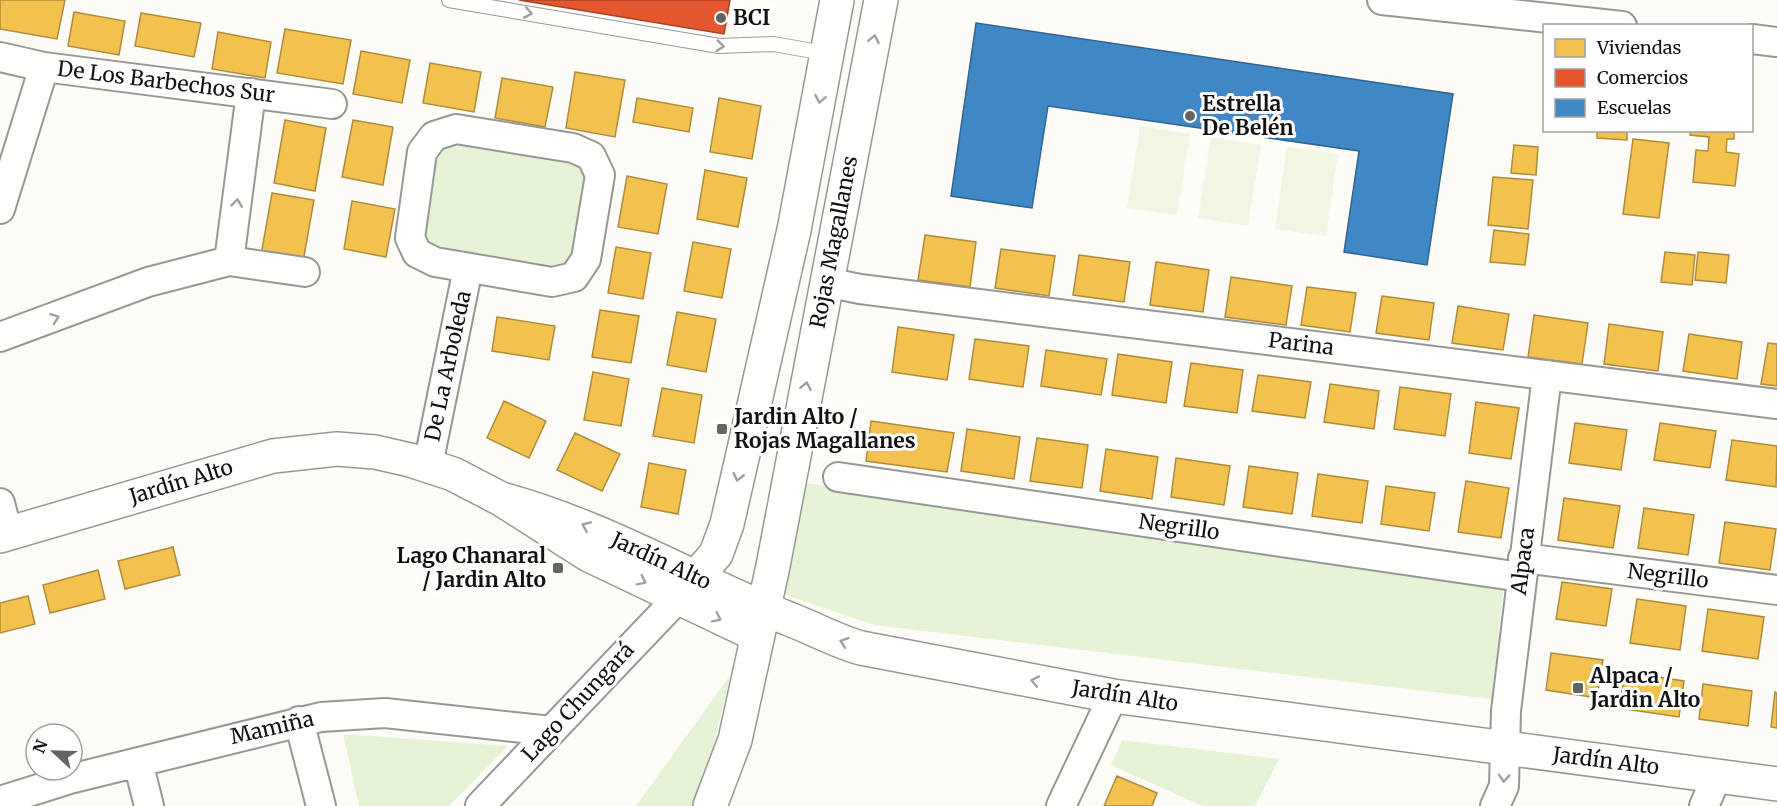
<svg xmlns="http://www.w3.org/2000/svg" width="1777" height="806" font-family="Merriweather,serif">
<rect width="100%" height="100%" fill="#fdfcf7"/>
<!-- green -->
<path fill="#e7f3d7" d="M 448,140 L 575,157 L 588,166 L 572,262 L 553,270 L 436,252 L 421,238 L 431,155 Z
M 805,483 L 1504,582 L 1492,699 L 874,625 L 780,593 Z
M 731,674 L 702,792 L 695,806 L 636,806 Z
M 343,734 L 508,746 L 449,806 L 359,806 Z
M 1122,740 L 1279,759 L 1255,806 L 1202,806 L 1111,765 Z"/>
<!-- pitch -->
<path fill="#f0f6e1" d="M 1140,126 L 1190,134 L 1177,215 L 1127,208 Z
M 1211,137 L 1261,145 L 1248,226 L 1198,218 Z
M 1287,147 L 1338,154 L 1326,236 L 1275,229 Z"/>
<!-- homes -->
<path fill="#f2c14e" stroke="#ae8c3c" stroke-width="1.5" d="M 0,0 L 65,0 L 57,39 L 0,29 Z
M 74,12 L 125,21 L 119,55 L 68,46 Z
M 141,13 L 201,23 L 194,57 L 135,46 Z
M 285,29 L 351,40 L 343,84 L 277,73 Z
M 218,32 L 271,42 L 265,78 L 212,69 Z
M 361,51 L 410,60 L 402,103 L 353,94 Z
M 430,63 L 481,72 L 474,112 L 423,103 Z
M 575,72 L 625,80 L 615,137 L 566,128 Z
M 502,78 L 553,87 L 545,127 L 495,118 Z
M 637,98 L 693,108 L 689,132 L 633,122 Z
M 719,98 L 761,106 L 752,159 L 710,152 Z
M 285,120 L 326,128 L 315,191 L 274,183 Z
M 353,120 L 393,127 L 383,185 L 342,177 Z
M 1597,130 L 1627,130 L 1627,140 L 1597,138 Z
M 1691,130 L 1734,130 L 1734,139 L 1727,139 L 1726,152 L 1739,154 L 1735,186 L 1693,182 L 1696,150 L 1708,151 L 1709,137 L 1690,135 Z
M 1633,139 L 1669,143 L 1659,218 L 1623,214 Z
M 1514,145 L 1538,147 L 1536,175 L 1511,173 Z
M 705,170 L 747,178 L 738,227 L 697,219 Z
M 627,176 L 667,184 L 658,234 L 618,227 Z
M 1493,177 L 1533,180 L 1528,229 L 1488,225 Z
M 272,193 L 314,200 L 303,262 L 261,255 Z
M 352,201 L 395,209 L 386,257 L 344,249 Z
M 1494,230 L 1529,234 L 1525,265 L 1490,262 Z
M 925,235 L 976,242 L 970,287 L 918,280 Z
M 693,242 L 731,249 L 722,298 L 684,291 Z
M 616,247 L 651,253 L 643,299 L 608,293 Z
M 1001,249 L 1055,256 L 1049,296 L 995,288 Z
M 1665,252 L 1695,255 L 1692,285 L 1661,282 Z
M 1698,252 L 1729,255 L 1726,283 L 1695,280 Z
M 1079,255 L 1130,262 L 1124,302 L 1073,295 Z
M 1156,262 L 1209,270 L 1203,312 L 1150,305 Z
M 1231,277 L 1292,286 L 1286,325 L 1225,317 Z
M 1307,287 L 1356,293 L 1350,332 L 1301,325 Z
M 1382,296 L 1434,303 L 1429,340 L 1376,333 Z
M 1458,306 L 1509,314 L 1503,350 L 1452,343 Z
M 600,310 L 639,316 L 631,363 L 592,357 Z
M 677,312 L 716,319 L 706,372 L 667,365 Z
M 1534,315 L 1588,323 L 1582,364 L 1528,357 Z
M 497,317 L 555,326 L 549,360 L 492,351 Z
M 1609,324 L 1663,332 L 1658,371 L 1604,364 Z
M 898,327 L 954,335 L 947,380 L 892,372 Z
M 1689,334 L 1742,342 L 1737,379 L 1683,371 Z
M 975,339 L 1029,346 L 1023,387 L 969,379 Z
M 1768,343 L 1777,344 L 1777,386 L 1761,384 Z
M 1046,350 L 1107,359 L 1101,395 L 1041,386 Z
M 1118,354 L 1172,362 L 1166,403 L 1112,395 Z
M 1191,363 L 1243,370 L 1237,413 L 1184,406 Z
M 593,372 L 629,379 L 621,426 L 584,420 Z
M 1258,375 L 1311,382 L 1305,418 L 1252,411 Z
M 1330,384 L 1379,391 L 1374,429 L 1324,422 Z
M 1400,387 L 1451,394 L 1445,436 L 1394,429 Z
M 662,388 L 702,395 L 694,443 L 653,436 Z
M 504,401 L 546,421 L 529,458 L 487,438 Z
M 1476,402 L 1519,408 L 1511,459 L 1469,453 Z
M 871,421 L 954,433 L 947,472 L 866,461 Z
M 1575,423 L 1627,430 L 1621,470 L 1569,463 Z
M 1660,423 L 1716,431 L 1710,468 L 1654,460 Z
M 967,429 L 1020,437 L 1014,479 L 961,471 Z
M 575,433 L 620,454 L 602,491 L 557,470 Z
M 1037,438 L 1088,445 L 1082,488 L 1030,481 Z
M 1732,440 L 1777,446 L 1776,487 L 1726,480 Z
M 1106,449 L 1158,457 L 1152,499 L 1100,491 Z
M 1176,458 L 1230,466 L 1224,505 L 1171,497 Z
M 649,463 L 686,470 L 678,514 L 641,507 Z
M 1249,466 L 1298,473 L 1292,514 L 1243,507 Z
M 1318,474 L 1368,481 L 1362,523 L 1312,516 Z
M 1466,481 L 1509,488 L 1501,538 L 1458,532 Z
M 1386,486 L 1435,493 L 1429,531 L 1381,524 Z
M 1564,498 L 1620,506 L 1613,548 L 1558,540 Z
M 1644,508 L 1694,515 L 1688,555 L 1638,548 Z
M 1725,522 L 1776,529 L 1770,570 L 1719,563 Z
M 173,547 L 180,575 L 125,589 L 118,561 Z
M 98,570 L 105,599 L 50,613 L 43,585 Z
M 1562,582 L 1612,589 L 1606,626 L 1556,619 Z
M 28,596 L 35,624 L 0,633 L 0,603 Z
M 1637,599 L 1686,606 L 1680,650 L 1630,643 Z
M 1708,609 L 1764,617 L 1758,659 L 1702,651 Z
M 1551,653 L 1603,660 L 1597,698 L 1546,690 Z
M 1625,672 L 1684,681 L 1679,717 L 1619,708 Z
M 1703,684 L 1752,691 L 1748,726 L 1699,719 Z
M 1775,692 L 1777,693 L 1777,728 L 1771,727 Z
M 1117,776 L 1157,793 L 1152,806 L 1104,806 Z"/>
<!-- shops -->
<path fill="#e4572e" stroke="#a54225" stroke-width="1.5" d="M 519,0 L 730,0 L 724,34 Z"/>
<!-- schools -->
<path fill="#3f88c5" stroke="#31648f" stroke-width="1.5" d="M 976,23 L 1453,94 L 1427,265 L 1344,252 L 1359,151 L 1048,106 L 1032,208 L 951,196 Z"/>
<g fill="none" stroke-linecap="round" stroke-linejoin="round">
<defs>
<path id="service" d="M 449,0 L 719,46 L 774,44 L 829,54"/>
<path id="minor" d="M 1382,0 L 1622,26
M 1752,39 L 1777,42
M 0,57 L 44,67 L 332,104
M 456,129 L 573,148 L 591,156 L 600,175 L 586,259 L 574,277 L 552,282 L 435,262 L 417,253 L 410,238 L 422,152 L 434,136 Z
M 0,209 L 44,67
M 229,261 L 251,93
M 826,282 L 860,289 L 1777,404
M 0,337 L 148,282 L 229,261 L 305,272
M 428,465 L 468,268
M 838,477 L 1521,577
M 0,503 L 8,534
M 1523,558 L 1777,590
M 299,721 L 321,806
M 138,762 L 149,806
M 0,801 L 70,779 L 321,717 L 385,713 L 551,731
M 480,806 L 677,599
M 1061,806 L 1113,696
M 1495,806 L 1504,786 L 1506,711 L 1547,375
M 1704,806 L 1717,776"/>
<path id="tertiary" d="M 501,499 C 602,526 692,580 789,619 C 813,628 836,641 861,648 L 1113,696 L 1777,784
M 0,536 L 273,456 L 337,449 L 375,452 L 410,460 L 453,474 L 501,499 L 589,555 L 757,635
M 682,593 L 716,554 L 727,524 L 794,230 L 837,0
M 710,806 L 735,740 L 773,566 L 881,0"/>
</defs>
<!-- service casing -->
<use href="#service" stroke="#979795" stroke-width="16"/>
<!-- minor casing -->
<use href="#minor" stroke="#979795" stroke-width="32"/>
<!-- tertiary casing -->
<use href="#tertiary" stroke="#979795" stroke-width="36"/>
<!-- service -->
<use href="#service" stroke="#fffffe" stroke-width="14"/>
<!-- minor -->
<use href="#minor" stroke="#fffffe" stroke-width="28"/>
<!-- tertiary -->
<use href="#tertiary" stroke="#fffffe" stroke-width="33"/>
</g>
<!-- one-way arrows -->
<defs><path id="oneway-chevron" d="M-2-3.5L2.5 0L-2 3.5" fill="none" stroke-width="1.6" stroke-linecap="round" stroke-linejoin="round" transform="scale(1.5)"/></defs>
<g stroke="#a0a09f">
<use href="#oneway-chevron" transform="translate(528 13) rotate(10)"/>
<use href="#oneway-chevron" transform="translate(874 39) rotate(-79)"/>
<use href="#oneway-chevron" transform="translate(720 46) rotate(6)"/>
<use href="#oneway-chevron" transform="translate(820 99) rotate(101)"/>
<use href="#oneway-chevron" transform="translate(237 203) rotate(-83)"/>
<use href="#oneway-chevron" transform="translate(55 318) rotate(-20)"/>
<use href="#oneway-chevron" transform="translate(806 386) rotate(-79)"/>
<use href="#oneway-chevron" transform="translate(738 477) rotate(103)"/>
<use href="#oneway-chevron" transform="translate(586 526) rotate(-157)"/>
<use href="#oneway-chevron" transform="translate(642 581) rotate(26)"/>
<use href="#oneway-chevron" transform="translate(717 618) rotate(26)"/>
<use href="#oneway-chevron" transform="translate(844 642) rotate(-161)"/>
<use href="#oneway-chevron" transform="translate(1035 681) rotate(-169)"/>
<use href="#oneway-chevron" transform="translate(1504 778) rotate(94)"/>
</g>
<!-- markers -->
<g fill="#646362" stroke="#fff" stroke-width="2">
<circle cx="721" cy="18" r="6"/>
<circle cx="1190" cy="116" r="6"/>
<rect x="716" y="423" width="12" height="12" rx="3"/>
<rect x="552" y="562" width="12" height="12" rx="3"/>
<rect x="1572" y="682" width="12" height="12" rx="3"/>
</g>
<g text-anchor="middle" stroke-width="6" stroke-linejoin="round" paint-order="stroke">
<!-- poi labels -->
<g font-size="21" font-weight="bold" fill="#111" stroke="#fff" text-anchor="start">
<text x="733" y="25">BCI</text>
<text x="1202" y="111">Estrella<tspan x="1202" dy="24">De Belén</tspan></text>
<text x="734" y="424">Jardin Alto /<tspan x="734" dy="24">Rojas Magallanes</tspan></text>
<text x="546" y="563" text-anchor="end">Lago Chanaral<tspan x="546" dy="24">/ Jardin Alto</tspan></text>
<text x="1590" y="683">Alpaca /<tspan x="1590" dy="24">Jardin Alto</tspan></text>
</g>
<!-- street labels -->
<g font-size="21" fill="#111" stroke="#fff">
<text transform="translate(166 82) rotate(7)" y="7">De Los Barbechos Sur</text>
<text transform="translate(834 242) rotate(-79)" y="7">Rojas Magallanes</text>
<text transform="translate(1301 344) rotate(7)" y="7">Parina</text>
<text transform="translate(448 366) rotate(-78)" y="7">De La Arboleda</text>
<text transform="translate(181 482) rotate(-17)" y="7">Jardín Alto</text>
<text transform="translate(1179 527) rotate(8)" y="7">Negrillo</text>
<text transform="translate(661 561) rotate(25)" y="7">Jardín Alto</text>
<text transform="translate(1523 561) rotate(-83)" y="7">Alpaca</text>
<text transform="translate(1668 576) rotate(7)" y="7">Negrillo</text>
<text transform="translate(1125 696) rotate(9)" y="7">Jardín Alto</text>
<text transform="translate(578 702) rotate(-47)" y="7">Lago Chungará</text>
<text transform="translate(272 728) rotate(-13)" y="7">Mamiña</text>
<text transform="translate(1606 761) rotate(7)" y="7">Jardín Alto</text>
</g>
</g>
<!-- legend -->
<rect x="1543" y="24" width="210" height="108" fill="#ffffff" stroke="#a0a0a0" stroke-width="1.5"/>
<rect x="1555" y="39" width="30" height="18" fill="#f2c14e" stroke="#a0a0a0" stroke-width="1.5"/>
<text x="1597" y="54" font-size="18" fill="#111111">Viviendas</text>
<rect x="1555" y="69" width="30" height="18" fill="#e4572e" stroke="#a0a0a0" stroke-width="1.5"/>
<text x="1597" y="84" font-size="18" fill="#111111">Comercios</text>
<rect x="1555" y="99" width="30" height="18" fill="#3f88c5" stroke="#a0a0a0" stroke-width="1.5"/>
<text x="1597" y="114" font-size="18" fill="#111111">Escuelas</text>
<!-- north arrow -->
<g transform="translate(54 752) rotate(292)"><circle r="28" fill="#ffffff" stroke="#a0a0a0" stroke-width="1.5"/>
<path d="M0-4.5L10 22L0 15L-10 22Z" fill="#646362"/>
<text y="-9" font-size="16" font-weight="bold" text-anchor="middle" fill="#111111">N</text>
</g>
</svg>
